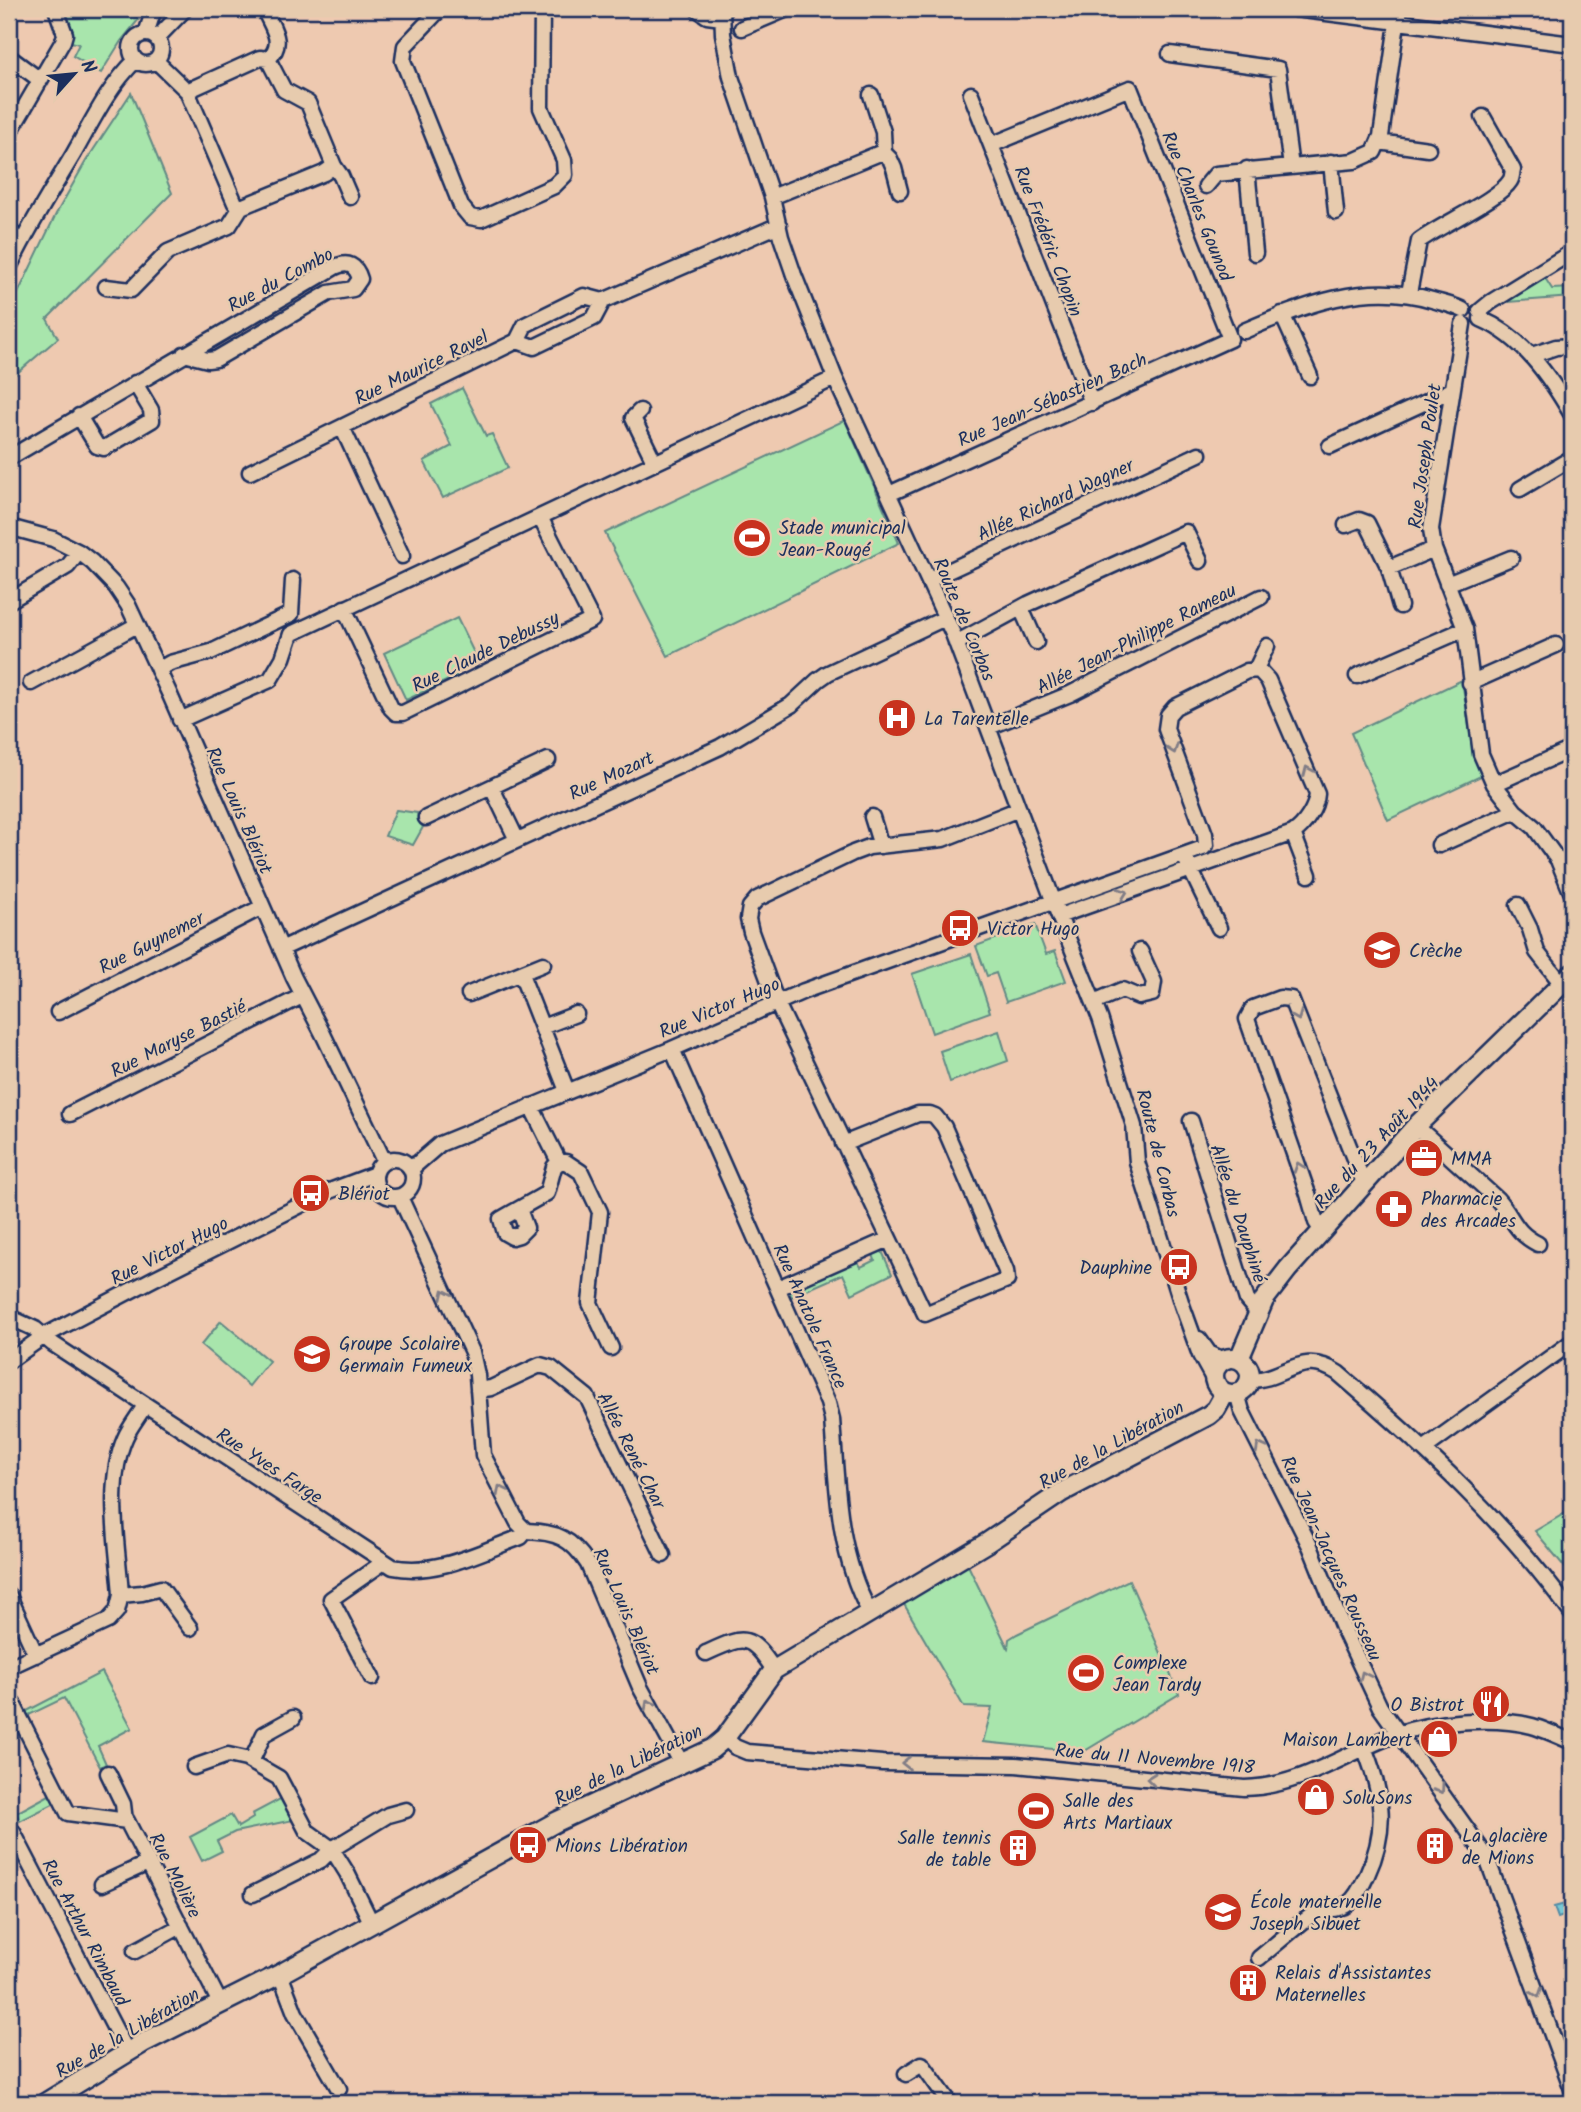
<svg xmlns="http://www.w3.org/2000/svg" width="1581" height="2112" font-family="Kalam,sans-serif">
<rect width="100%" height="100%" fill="#eec9b0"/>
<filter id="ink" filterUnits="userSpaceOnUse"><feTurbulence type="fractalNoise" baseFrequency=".0143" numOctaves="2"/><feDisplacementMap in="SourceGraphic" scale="14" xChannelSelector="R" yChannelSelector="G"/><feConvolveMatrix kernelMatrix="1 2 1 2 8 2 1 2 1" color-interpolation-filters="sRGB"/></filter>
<g filter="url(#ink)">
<!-- green -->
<path fill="#a8e5ac" stroke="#628a85" stroke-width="2" d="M 61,9 L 121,9 L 139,19 L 121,41 L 101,73 L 73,56 L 79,44 L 71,42 Z
M 131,93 L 172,193 L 47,319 L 58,338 L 9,380 L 9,312 L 56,214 L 86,161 Z
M 1545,278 L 1552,289 L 1572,288 L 1572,297 L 1507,302 Z
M 462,388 L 486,436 L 492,434 L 508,468 L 443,498 L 424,461 L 452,446 L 431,404 Z
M 845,420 L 899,543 L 668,656 L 605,533 Z
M 457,618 L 476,657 L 456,666 L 457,676 L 406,700 L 384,653 Z
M 1462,680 L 1472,746 L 1483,775 L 1388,820 L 1351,733 Z
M 396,810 L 417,813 L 418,821 L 423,827 L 413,845 L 385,836 Z
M 1035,924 L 1046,954 L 1055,951 L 1066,981 L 1006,1002 L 996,973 L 987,976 L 976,946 Z
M 971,954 L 990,1012 L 932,1033 L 912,974 Z
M 999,1031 L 1008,1061 L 950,1082 L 940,1051 Z
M 881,1249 L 892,1274 L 852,1294 L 843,1274 L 791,1297 L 790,1292 L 794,1285 L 856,1259 L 861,1267 L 875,1260 L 872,1252 Z
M 221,1321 L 269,1361 L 249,1386 L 201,1345 Z
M 1572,1509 L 1572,1576 L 1535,1531 Z
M 966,1561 L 1008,1648 L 1009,1639 L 1017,1634 L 1129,1580 L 1179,1694 L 1083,1752 L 983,1742 L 992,1708 L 964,1707 L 901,1599 Z
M 102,1672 L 132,1728 L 98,1746 L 106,1764 L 100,1767 L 64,1698 L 27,1716 L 25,1712 Z
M 51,1794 L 55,1803 L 20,1821 L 16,1813 Z
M 282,1798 L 293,1820 L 235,1832 L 217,1841 L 222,1851 L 202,1861 L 190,1837 L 231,1815 L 238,1827 L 253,1818 L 252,1814 Z"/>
<!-- water -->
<path fill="#78c8d4" stroke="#538ba5" stroke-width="2" d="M 1572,1902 L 1572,1913 L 1558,1918 L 1554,1907 Z"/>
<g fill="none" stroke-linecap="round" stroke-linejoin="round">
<defs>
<path id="minor" d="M 264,9 C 272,28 286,43 268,59
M 440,9 L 405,46 L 403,61 L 461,206 L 470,217 L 481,219 L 554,186 L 565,175 L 564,160 L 541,108 L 542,9
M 697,9 L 707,16 L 722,18
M 722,9 L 723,34 L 731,77 L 772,197 L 781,237 L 794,275 L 835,378 L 953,634 L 1059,916 L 1100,1018 L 1134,1126 L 1137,1162 L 1182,1305 L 1200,1355 L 1215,1382
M 1295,9 L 1572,44
M 742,28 L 787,9
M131 49a15 15 0 1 1 30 0a15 15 0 1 1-30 0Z
M 146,34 L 154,9
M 157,38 L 185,9
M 1170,54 L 1278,69 L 1291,167
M 9,57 L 40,80
M 156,61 L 187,91 L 235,203 L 241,207 L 324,173 L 334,166
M 187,91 L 260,58 L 268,59 L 284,90 L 308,103 L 334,166 L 341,176 L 350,197
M 971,94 L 1092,403
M 871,95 L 883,132 L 884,153
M 9,134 L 63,41 L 65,34 L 56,9
M 1379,142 L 1428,149
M 1331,162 L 1336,212
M 1247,169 L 1255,253
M 1206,186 L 1216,174 L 1354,161 L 1374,152 L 1381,136 L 1399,9
M 772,197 L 880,153 L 884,153 L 890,159 L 894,168 L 900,191
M 9,230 L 21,243
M 9,268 C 27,229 51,192 73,155 C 92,122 108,87 136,60
M 106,287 L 131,290 L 168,252 L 229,226 L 241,207
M 1409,293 L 1419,241 C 1440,225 1499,199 1510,181 C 1512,179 1512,174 1513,170 L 1483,117
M 1480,311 L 1491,302 L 1572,252
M 1282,314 L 1310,376
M 1481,319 C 1523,337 1550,377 1572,415
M 1463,324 L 1431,529 L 1434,549 L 1465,629 L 1481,754 L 1494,784 L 1515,811 L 1534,827 L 1558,860 L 1572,894
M 1244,331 C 1304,305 1366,280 1432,300 C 1442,303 1454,305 1463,310
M 517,341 L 534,347 L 594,318 L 603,301
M 1532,355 L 1556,347 L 1572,346
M 640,411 L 633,418 L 655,463
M 79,416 L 97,446 L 104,448 L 108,446 L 152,420 L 151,410 L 135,383
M 342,427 L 402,556
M 1330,446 L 1452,390
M 9,458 L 335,267 C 348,261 356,265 360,279 L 353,289 L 329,293 L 216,359 L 208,360 L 184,354
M 250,472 L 517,341 L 525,325 L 584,296 L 603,301 L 779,225
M 1520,489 L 1572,458
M 889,494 L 1230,339 L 1130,88 L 991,145
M 1346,525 L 1359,520 L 1367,523 L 1389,568 L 1400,606
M 9,527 L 53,539 L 79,552 L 92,562 L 116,587 L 128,605 L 170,695 L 294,978 L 323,1034 L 384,1161
M 1389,568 L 1434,549
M 929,580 L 1199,454
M 1447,584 L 1511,558
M 9,601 L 68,566 L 79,552
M 344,608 L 391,708 L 396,713 L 403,713 L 592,620 L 540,517
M 1021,608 L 1036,642
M 956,643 L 1028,604 L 1186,532 L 1200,561
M 1256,669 L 1267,646
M 158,670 L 170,663 L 211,652 L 291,614 L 293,580
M 1357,676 L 1465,629
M 31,683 L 137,625
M 1470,683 L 1556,645
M 180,720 L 270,680 L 283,658 L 291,634 L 835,378
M 989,727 L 1070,694 L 1261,597
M 1494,784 L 1572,749
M 492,788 L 517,840
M 872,817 L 881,846
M 426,818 L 548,760
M 1293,833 L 1309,875
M 1439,845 L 1515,811
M 853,853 L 869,847 L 943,839 L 1019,809
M 1186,860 L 1219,928
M 1518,905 L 1530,929 L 1537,952 L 1562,984
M 281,949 L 720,747 L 791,705 L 818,680 L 828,673 L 945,618
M 521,974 L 567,1091
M 469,994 L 543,964
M 1094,1002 L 1122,990 L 1139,997 L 1152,994 L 1154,982 L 1140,951
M 58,1012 L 262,907
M 542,1027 L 576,1014
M 672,1049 L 828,1403 L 832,1419 C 837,1485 837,1552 869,1611
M 531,1106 L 559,1162
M 70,1114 L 302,996
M 1191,1121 L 1247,1300 L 1258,1313
M 1416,1126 L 1497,1199 C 1514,1218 1513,1231 1538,1244
M 843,1144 L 918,1114 L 930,1114 L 935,1116 L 944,1127 L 1006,1271 L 1007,1280 L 925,1314 L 777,1003 L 751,932 L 748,919 L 750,907 L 757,899 L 851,854
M375 1178a19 19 0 1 1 38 0a19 19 0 1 1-38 0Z
M 411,1169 L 440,1144 L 672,1049 L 804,991 L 1203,848 L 1206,845 L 1205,834 L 1166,729 L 1168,715 L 1175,707 L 1247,671 L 1259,670 L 1268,680 L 1317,794 C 1316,808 1305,825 1293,833 L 1059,916
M 400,1197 L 472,1352 L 477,1375 L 483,1455 L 518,1523 L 526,1531 C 557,1532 571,1538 588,1564 L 640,1687 L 682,1764
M 519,1209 L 526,1228 L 519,1235 L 512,1237 L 505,1233 L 501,1219 L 547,1193 L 554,1167 L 559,1162 L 566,1162 L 581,1172 L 600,1212 L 590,1303 L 611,1348
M 1322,1231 L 1316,1222 L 1308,1194 L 1247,1019 L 1253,1008 L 1280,998 L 1291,999 L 1360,1174 L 1366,1184
M 778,1288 L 889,1239
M 9,1317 L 35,1329 L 53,1344 L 393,1567 C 436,1576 480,1552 521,1537 L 526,1531
M 1199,1339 L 1209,1353 L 1223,1360
M 9,1361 L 44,1336 L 153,1279 L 327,1192 L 375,1174
M 1249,1380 C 1284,1381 1301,1348 1338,1373 C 1423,1446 1506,1522 1572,1614
M 478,1390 L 491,1388 L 540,1365 L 551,1368 L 587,1397 L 663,1555
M 1237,1393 L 1242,1411 L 1310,1546 L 1343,1628 L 1380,1707 L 1486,1856 L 1572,2089
M 1425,1448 L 1572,1342
M 121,1595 L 142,1593 L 161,1588 L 190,1628
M 9,1596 L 36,1655
M 706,1653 C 744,1636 749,1632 774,1670
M 9,1667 L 108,1621 L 117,1611 L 121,1595 C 118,1546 105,1484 125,1438 C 130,1426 139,1416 145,1405
M 372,1678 L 331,1599 L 384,1562
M 9,1696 L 68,1813 L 127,1821 L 220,2003
M 725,1738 L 735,1747 L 747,1752 L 882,1763 L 1016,1765 L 1244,1788 C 1300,1787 1344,1754 1394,1735 C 1432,1721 1493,1716 1532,1726 C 1546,1730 1559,1736 1572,1742
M 251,1762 L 264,1734 L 293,1718
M 194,1767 L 228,1755 L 246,1759 L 279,1778 L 307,1831 L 332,1849 L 347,1873 L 372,1924
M 108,1773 L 123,1804 L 125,1821
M 9,1831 L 13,1832 L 128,2054
M 102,1884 L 148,1863
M 253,1894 L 321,1860 L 332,1849 L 388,1815 L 406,1810
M 135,1951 L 181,1926
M 1259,1958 C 1269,1950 1311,1913 1319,1911 C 1330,1908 1339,1911 1349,1903 C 1358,1896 1362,1885 1367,1875 C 1388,1830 1383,1795 1365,1750
M 280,1974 L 295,2013 L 339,2089
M 906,2074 L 922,2064 L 950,2103"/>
<path id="major" d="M1214 1376a18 18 0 1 1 36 0a18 18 0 1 1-36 0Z
M 1239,1359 L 1264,1300 L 1288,1269 L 1416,1126 L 1572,974
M 45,2103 L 143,2043 L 280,1974 L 556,1822 L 712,1749 L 725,1738 L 774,1670 L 988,1542 L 1062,1492 L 1209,1415 L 1216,1409 L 1225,1393"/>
</defs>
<!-- minor casing -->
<use href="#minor" stroke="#1b2f5e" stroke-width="19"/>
<!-- major casing -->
<use href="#major" stroke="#1b2f5e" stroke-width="23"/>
<!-- minor -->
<use href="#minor" stroke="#e7cbae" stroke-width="14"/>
<!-- major -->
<use href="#major" stroke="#e7cbae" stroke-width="18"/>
</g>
<!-- one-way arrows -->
<defs><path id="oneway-chevron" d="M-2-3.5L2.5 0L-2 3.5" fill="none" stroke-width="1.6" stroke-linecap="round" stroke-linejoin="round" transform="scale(1.75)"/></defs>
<g stroke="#817d86">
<use href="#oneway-chevron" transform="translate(1173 749) rotate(70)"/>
<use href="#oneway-chevron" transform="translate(1308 771) rotate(-113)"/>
<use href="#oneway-chevron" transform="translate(1123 893) rotate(-20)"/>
<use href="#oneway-chevron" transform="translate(1297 1016) rotate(68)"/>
<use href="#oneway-chevron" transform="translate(1299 1167) rotate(-109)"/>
<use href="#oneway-chevron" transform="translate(445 1294) rotate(-115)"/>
<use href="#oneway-chevron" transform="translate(1260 1447) rotate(-118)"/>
<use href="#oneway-chevron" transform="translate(501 1490) rotate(-117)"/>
<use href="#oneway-chevron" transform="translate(1364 1676) rotate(-115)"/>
<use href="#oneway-chevron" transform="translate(649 1704) rotate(-117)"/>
<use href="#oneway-chevron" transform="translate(906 1763) rotate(-180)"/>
<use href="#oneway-chevron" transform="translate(1151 1779) rotate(-174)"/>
<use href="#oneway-chevron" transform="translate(1440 1789) rotate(55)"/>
<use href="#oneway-chevron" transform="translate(1537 1993) rotate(70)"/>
</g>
</g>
<!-- icons -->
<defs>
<symbol id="stadium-disc" viewBox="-11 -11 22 22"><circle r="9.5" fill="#c8321e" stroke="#e7cbae"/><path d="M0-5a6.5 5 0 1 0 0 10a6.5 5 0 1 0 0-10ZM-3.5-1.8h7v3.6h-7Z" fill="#fff"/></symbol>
<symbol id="hospital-disc" viewBox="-11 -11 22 22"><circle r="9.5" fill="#c8321e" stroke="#e7cbae"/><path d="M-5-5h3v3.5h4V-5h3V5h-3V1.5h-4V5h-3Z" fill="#fff"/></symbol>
<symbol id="bus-disc" viewBox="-11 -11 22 22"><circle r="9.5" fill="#c8321e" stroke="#e7cbae"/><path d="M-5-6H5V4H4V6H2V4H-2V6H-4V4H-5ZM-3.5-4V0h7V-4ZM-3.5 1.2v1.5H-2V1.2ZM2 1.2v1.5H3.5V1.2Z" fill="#fff"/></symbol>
<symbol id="school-disc" viewBox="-11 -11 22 22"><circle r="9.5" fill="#c8321e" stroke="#e7cbae"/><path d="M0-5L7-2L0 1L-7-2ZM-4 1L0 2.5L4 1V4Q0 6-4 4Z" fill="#fff"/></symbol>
<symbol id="office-disc" viewBox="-11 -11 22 22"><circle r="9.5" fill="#c8321e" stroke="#e7cbae"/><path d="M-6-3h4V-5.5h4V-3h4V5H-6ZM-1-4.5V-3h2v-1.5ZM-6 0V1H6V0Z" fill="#fff"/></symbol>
<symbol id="pharmacy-disc" viewBox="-11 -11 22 22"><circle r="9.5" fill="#c8321e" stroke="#e7cbae"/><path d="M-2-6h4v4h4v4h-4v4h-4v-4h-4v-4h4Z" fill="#fff"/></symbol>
<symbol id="restaurant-disc" viewBox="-11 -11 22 22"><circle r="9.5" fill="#c8321e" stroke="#e7cbae"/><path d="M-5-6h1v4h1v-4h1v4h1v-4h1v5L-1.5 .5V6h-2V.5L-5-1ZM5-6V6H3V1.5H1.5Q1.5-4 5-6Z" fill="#fff"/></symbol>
<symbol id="shop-disc" viewBox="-11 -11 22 22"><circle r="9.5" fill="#c8321e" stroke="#e7cbae"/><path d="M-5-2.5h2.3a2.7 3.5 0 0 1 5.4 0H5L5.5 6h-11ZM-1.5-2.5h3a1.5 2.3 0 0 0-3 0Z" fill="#fff"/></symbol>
<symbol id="building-disc" viewBox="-11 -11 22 22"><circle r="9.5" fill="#c8321e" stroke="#e7cbae"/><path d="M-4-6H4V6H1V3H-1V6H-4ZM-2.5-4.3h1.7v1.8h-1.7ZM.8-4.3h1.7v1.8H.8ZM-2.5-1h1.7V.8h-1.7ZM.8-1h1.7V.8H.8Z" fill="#fff"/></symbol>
</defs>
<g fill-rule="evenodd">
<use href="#stadium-disc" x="730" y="516" width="44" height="44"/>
<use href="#hospital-disc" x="875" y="696" width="44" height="44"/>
<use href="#bus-disc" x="938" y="906" width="44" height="44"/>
<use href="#school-disc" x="1360" y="928" width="44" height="44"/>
<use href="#office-disc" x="1402" y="1136" width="44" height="44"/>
<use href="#bus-disc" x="289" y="1171" width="44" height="44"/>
<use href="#pharmacy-disc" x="1372" y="1187" width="44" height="44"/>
<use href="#bus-disc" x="1157" y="1245" width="44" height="44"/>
<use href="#school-disc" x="290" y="1332" width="44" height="44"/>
<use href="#stadium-disc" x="1064" y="1651" width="44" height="44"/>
<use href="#restaurant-disc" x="1469" y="1682" width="44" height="44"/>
<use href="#shop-disc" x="1417" y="1717" width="44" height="44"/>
<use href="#shop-disc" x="1294" y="1775" width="44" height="44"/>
<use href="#stadium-disc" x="1014" y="1789" width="44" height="44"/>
<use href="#bus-disc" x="506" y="1823" width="44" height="44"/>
<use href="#building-disc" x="1413" y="1824" width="44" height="44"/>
<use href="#building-disc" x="996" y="1826" width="44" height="44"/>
<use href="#school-disc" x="1201" y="1890" width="44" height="44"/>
<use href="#building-disc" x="1226" y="1961" width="44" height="44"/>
</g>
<g text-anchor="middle" stroke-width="5" stroke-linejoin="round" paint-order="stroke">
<!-- street labels -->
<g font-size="19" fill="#1b2f5e" stroke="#e7cbae">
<text transform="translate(1198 206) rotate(68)" y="7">Rue Charles Gounod</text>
<text transform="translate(1049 241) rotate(69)" y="7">Rue Frédéric Chopin</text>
<text transform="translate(280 279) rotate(-28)" y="7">Rue du Combo</text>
<text transform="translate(421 367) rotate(-26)" y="7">Rue Maurice Ravel</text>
<text transform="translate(1052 399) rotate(-24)" y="7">Rue Jean-Sébastien Bach</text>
<text transform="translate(1424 456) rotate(-82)" y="7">Rue Joseph Poulet</text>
<text transform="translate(1055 499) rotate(-25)" y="7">Allée Richard Wagner</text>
<text transform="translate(965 619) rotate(67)" y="7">Route de Corbas</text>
<text transform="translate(1136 638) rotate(-27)" y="7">Allée Jean-Philippe Rameau</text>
<text transform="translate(485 651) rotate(-26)" y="7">Rue Claude Debussy</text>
<text transform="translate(611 775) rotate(-25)" y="7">Rue Mozart</text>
<text transform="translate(240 810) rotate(66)" y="7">Rue Louis Blériot</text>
<text transform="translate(151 942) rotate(-27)" y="7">Rue Guynemer</text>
<text transform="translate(719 1007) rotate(-23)" y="7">Rue Victor Hugo</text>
<text transform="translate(178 1038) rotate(-27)" y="7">Rue Maryse Bastié</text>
<text transform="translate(1376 1142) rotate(-47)" y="7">Rue du 23 Août 1944</text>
<text transform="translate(1159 1153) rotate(76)" y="7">Route de Corbas</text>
<text transform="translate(1239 1213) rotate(72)" y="7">Allée du Dauphiné</text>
<text transform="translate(169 1250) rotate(-27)" y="7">Rue Victor Hugo</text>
<text transform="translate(811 1316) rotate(66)" y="7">Rue Anatole France</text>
<text transform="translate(1111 1444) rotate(-29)" y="7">Rue de la Libération</text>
<text transform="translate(632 1450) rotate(63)" y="7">Allée René Char</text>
<text transform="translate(270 1465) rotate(33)" y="7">Rue Yves Farge</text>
<text transform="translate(1332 1558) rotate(66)" y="7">Rue Jean-Jacques Rousseau</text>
<text transform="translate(627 1611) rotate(66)" y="7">Rue Louis Blériot</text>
<text transform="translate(1155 1758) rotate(5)" y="7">Rue du 11 Novembre 1918</text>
<text transform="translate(628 1764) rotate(-26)" y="7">Rue de la Libération</text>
<text transform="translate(176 1875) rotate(63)" y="7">Rue Molière</text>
<text transform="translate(86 1932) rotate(62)" y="7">Rue Arthur Rimbaud</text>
<text transform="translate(127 2032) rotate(-30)" y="7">Rue de la Libération</text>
</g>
<!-- poi labels -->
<g font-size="19" fill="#1b2f5e" stroke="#e7cbae" text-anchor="start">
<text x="779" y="534">Stade municipal<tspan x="779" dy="22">Jean-Rougé</tspan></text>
<text x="924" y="725">La Tarentelle</text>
<text x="987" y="935">Victor Hugo</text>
<text x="1409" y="957">Crèche</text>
<text x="1451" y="1165">MMA</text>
<text x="338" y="1200">Blériot</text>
<text x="1421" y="1205">Pharmacie<tspan x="1421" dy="22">des Arcades</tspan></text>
<text x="1152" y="1274" text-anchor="end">Dauphine</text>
<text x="339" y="1350">Groupe Scolaire<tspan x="339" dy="22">Germain Fumeux</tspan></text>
<text x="1113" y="1669">Complexe<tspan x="1113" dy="22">Jean Tardy</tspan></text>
<text x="1464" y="1711" text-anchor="end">O Bistrot</text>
<text x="1412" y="1746" text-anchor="end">Maison Lambert</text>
<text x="1343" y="1804">SoluSons</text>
<text x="1063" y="1807">Salle des<tspan x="1063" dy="22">Arts Martiaux</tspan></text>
<text x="1462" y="1842">La glacière<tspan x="1462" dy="22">de Mions</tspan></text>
<text x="991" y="1844" text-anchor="end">Salle tennis<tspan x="991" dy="22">de table</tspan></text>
<text x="555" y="1852">Mions Libération</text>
<text x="1250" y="1908">École maternelle<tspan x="1250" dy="22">Joseph Sibuet</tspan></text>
<text x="1275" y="1979">Relais d'Assistantes<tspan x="1275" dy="22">Maternelles</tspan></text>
</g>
</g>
<!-- margin -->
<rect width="1581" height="2112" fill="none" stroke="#e7cbae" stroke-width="35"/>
<rect x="18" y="18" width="1546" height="2077" fill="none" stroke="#1b2f5e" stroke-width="2.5" filter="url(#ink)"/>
<!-- north arrow -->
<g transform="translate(74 74) rotate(63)" stroke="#e7cbae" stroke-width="5" paint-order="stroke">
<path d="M0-5L12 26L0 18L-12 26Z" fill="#1b2f5e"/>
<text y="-10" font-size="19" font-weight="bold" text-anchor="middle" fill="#1b2f5e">N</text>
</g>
</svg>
